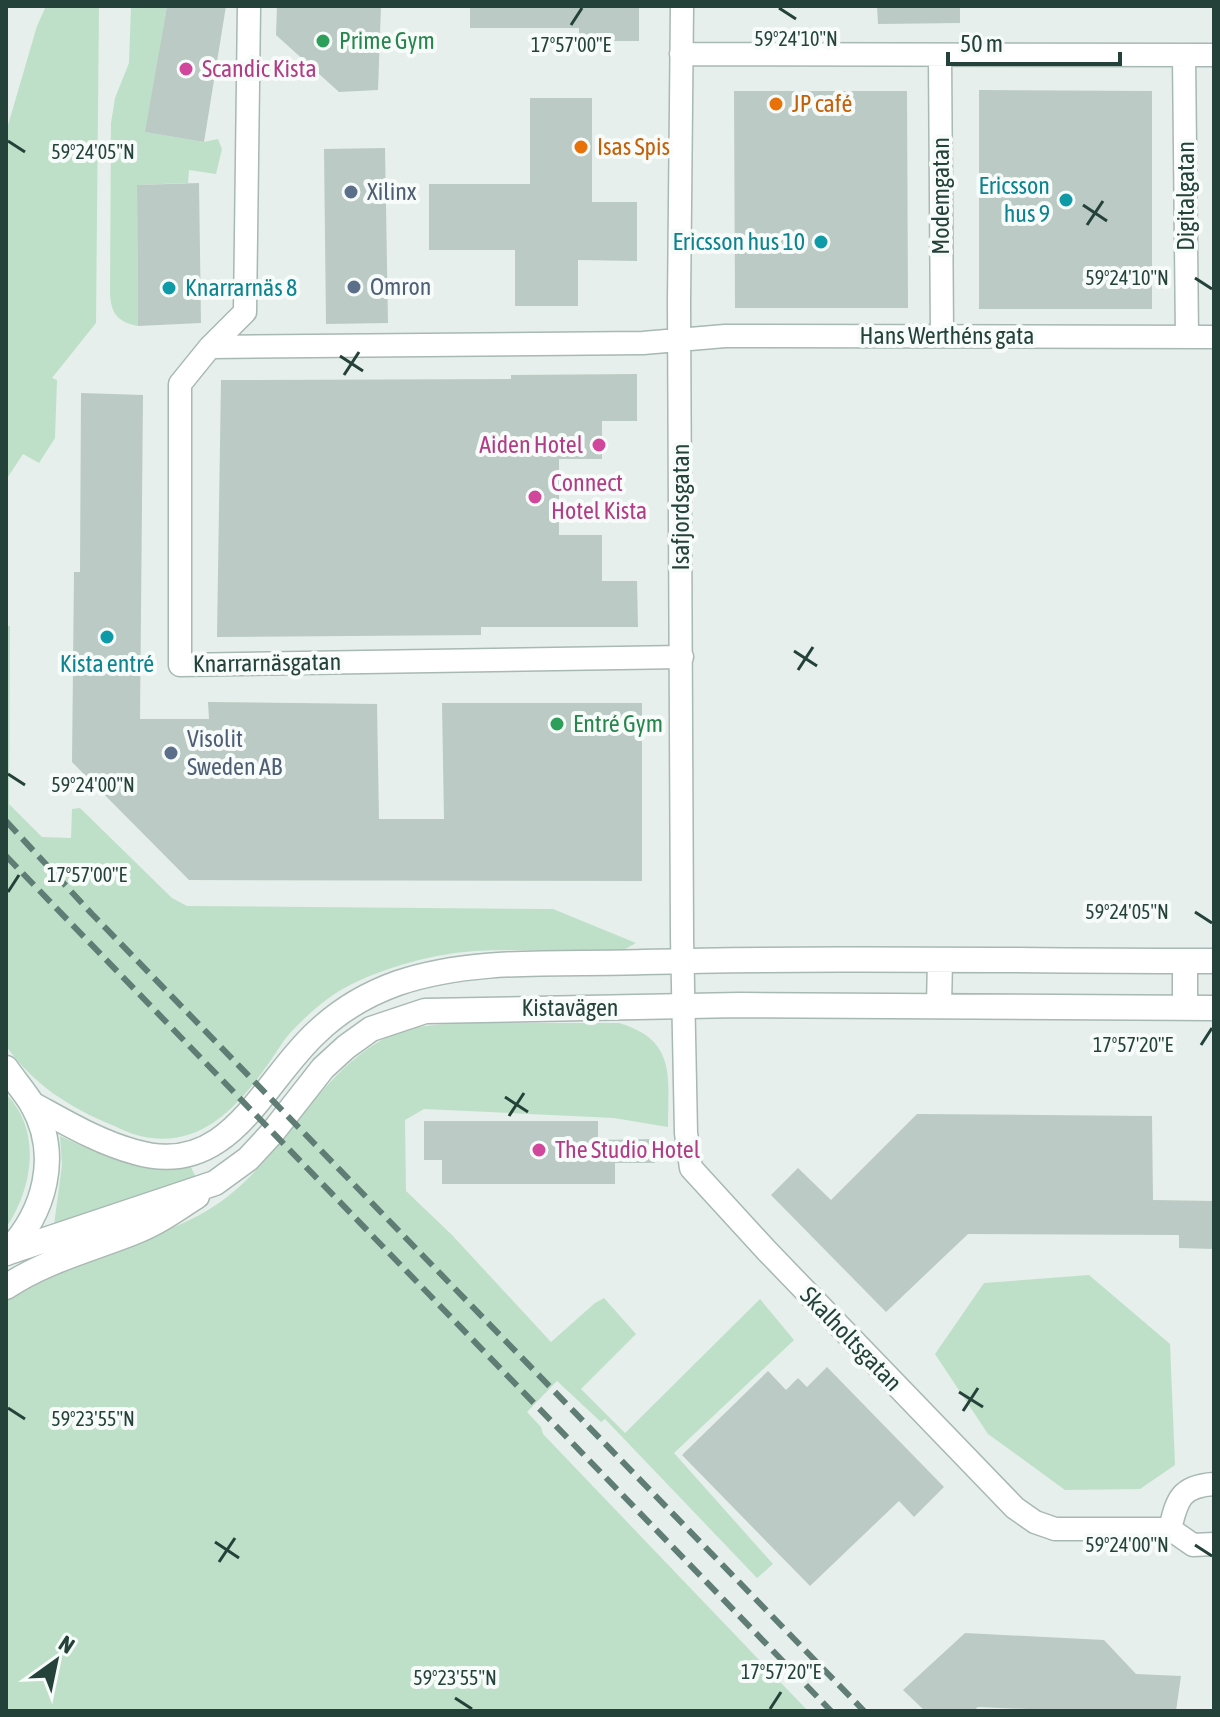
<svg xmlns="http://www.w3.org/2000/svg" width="1220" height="1717" font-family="'Asap Condensed',sans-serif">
<rect width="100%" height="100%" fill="#e6efeb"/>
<!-- green -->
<path fill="#bfe0c8" d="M 46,6 L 99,6 L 96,323 L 52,378 L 57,380 L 55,438 L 39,463 L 23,454 L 6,480 L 6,132 L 37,26 Z
M 131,6 L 167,6 L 146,132 L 204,142 L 218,139 L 222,149 L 216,174 L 189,170 L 188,183 L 137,185 L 138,326 C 117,322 111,313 110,293 L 111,123 L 115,98 L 129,63 Z
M 6,626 L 10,626 L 9,804 L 42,837 L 71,838 L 72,809 L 80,808 L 172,898 L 187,906 L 553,909 L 636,943 L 622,951 C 573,953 524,948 475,951 C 434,954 389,966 352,984 C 329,995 307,1015 290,1033 C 282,1042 276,1053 269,1063 C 238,1106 201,1150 140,1136 C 131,1134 121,1129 112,1125 C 70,1108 33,1084 6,1046 Z
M 459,1023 L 619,1023 C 677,1040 668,1077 668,1127 L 614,1118 L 424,1109 L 405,1120 L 406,1191 L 452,1235 L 551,1342 L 595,1303 L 604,1298 L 636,1334 L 581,1389 L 625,1433 L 760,1299 L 794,1340 L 674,1453 L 773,1564 L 757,1578 L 605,1419 L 601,1422 L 557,1381 L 527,1412 L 541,1427 L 543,1434 L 808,1711 L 6,1711 L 6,1297 C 23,1287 41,1275 59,1267 C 108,1245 160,1239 208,1210 C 282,1166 314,1071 393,1034 C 412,1025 438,1025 459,1023 Z
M 6,1094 C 43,1131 32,1190 6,1228 Z
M 60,1136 C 108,1158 136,1172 190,1165 L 196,1178 L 54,1225 L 62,1165 Z
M 1089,1275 L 1170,1344 L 1175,1465 L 1140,1489 L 1065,1490 L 988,1434 L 935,1354 L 984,1283 Z"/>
<!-- building -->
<path fill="#bbcac4" d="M 167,6 L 226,6 L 204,142 L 145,132 Z
M 277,6 L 381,6 L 378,90 L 339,92 L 276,35 Z
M 470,6 L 639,6 L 639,41 L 579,41 L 579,28 L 470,28 Z
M 877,6 L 960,6 L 960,23 L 878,24 Z
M 979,90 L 1152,91 L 1152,309 L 979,309 Z
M 734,91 L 907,91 L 908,308 L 735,308 Z
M 530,98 L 592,98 L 592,202 L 637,202 L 637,261 L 578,260 L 578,306 L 515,306 L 515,250 L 429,250 L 429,184 L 530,184 Z
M 385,148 L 388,323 L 326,324 L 324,149 Z
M 199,183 L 201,323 L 138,326 L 137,185 Z
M 637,374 L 637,421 L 602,421 L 602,459 L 559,459 L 559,535 L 602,535 L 602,581 L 637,581 L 638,627 L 481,627 L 481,635 L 217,637 L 221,380 L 511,379 L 511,375 Z
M 81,393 L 143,395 L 140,719 L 209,719 L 208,702 L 377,704 L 379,819 L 444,819 L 442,703 L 642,703 L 642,881 L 189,880 L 72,762 L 74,572 L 80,572 Z
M 917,1114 L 1152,1116 L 1153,1200 L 1214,1201 L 1214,1249 L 1179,1248 L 1179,1235 L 968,1234 L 886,1312 L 771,1195 L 798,1168 L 831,1200 Z
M 424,1121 L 598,1121 L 598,1140 L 655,1139 L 655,1163 L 615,1163 L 615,1184 L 442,1184 L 442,1160 L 424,1160 Z
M 827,1367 L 944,1487 L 914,1517 L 899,1501 L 810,1586 L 682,1455 L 768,1371 L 786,1390 L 798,1378 L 807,1387 Z
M 965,1633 L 1104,1640 L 1136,1674 L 1181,1676 L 1176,1711 L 1075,1711 L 978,1707 L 973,1711 L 925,1711 L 903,1690 Z"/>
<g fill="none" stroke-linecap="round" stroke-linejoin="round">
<defs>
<path id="minor" d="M 249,6 L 245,312 L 210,347 L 180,384 L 180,665 L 682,657
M 682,6 L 679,303 L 682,937 L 686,1133 L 691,1168 L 767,1251 L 1015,1508 L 1035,1522 L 1055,1529 L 1170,1529 L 1193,1545 L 1214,1544
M 681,54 L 1214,55
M 1184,55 L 1187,337
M 940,56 L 942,336
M 210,347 L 643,343 L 725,336 L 1214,337
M 1170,1529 C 1177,1499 1181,1486 1214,1484"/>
<path id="tertiary" d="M 1185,961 L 1185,1008
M 939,1006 L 940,960
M 32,1104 C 65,1122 98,1142 135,1152 C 229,1180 262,1082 317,1032 C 340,1010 367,994 398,983 C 475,957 562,965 643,962 C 833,957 1024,961 1214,961
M 6,1253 L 215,1183 L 248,1159 L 272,1133 L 323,1068 L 346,1047 L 371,1029 L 425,1011 L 740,1005 L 1214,1008
M 6,1287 C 45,1261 89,1250 132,1233 C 156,1224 176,1210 197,1196"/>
<path id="secondary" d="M 6,1068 C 14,1080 24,1091 32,1104 C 61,1155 45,1213 6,1253"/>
</defs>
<!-- minor casing -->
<use href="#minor" stroke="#a8b8b2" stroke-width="25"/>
<!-- tertiary casing -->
<use href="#tertiary" stroke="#a8b8b2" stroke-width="27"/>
<!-- secondary casing -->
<use href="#secondary" stroke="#a4bbb3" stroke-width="27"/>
<!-- minor -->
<use href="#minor" stroke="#fff" stroke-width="22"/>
<!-- tertiary -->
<use href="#tertiary" stroke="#fff" stroke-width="24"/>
<!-- secondary -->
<use href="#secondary" stroke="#fff" stroke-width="24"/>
<!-- rail -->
<path stroke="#5f7d75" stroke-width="6" stroke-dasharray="16 8" stroke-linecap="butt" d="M 6,821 L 92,914 L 864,1711
M 6,856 L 831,1711"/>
</g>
<!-- ticks -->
<path fill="none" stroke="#24423a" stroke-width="3" d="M 779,8 L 796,19M 571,25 L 582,8M 8,141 L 25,152M 1083,205 L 1107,221M 1087,225 L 1103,201M 1195,278 L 1212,289M 340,356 L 363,371M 344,375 L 359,352M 794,651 L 817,666M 798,670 L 813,647M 8,774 L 25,785M 8,892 L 19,875M 1195,912 L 1212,923M 1201,1045 L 1212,1028M 505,1097 L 528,1112M 509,1116 L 524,1093M 959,1392 L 983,1407M 8,1408 L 25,1419M 963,1411 L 978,1388M 215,1542 L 239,1558M 1195,1545 L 1212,1556M 219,1562 L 235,1538M 455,1698 L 472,1709M 770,1709 L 781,1692"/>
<!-- markers -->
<g fill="#2e9e5b" stroke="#f7fbf9" stroke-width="3">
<circle cx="323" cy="41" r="8"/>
<circle cx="557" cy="724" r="8"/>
</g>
<g fill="#d1479c" stroke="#f7fbf9" stroke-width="3">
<circle cx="186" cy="69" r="8"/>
<circle cx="599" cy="445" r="8"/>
<circle cx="535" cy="497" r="8"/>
<circle cx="539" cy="1150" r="8"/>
</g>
<g fill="#e8710a" stroke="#f7fbf9" stroke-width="3">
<circle cx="776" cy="104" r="8"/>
<circle cx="581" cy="147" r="8"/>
</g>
<g fill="#5c6f8a" stroke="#f7fbf9" stroke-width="3">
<circle cx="351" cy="192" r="8"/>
<circle cx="354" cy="287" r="8"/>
<circle cx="171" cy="753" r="8"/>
</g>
<g fill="#0f9aa8" stroke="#f7fbf9" stroke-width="3">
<circle cx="1066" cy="200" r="8"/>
<circle cx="821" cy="242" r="8"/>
<circle cx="169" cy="288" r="8"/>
<circle cx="107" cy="637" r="8"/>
</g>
<g text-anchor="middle" stroke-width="8" stroke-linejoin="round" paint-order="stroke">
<!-- leisure labels -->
<g font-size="24" fill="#27864d" stroke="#f7fbf9" text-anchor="start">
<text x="339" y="49">Prime Gym</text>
<text x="573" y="732">Entré Gym</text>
</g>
<!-- hotel labels -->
<g font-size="24" fill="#b23c85" stroke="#f7fbf9" text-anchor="start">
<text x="202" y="77">Scandic Kista</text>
<text x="583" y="453" text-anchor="end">Aiden Hotel</text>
<text x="551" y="491">Connect<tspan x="551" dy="28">Hotel Kista</tspan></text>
<text x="555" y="1158">The Studio Hotel</text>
</g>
<!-- food labels -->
<g font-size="24" fill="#c56008" stroke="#f7fbf9" text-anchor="start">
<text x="792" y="112">JP café</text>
<text x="597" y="155">Isas Spis</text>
</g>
<!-- culture labels -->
<g font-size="24" fill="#0d838f" stroke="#f7fbf9" text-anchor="end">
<text x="1050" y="194">Ericsson<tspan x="1050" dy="28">hus 9</tspan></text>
<text x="805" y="250">Ericsson hus 10</text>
<text x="185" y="296" text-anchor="start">Knarrarnäs 8</text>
<text x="107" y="672" text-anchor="middle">Kista entré</text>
</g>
<!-- service labels -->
<g font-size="24" fill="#4e5e75" stroke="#f7fbf9" text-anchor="start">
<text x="367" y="200">Xilinx</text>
<text x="370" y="295">Omron</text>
<text x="187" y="747">Visolit<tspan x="187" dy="28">Sweden AB</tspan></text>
</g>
<!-- street labels -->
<g font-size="24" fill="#24423a" stroke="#f7fbf9">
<text transform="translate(941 196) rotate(-90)" y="8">Modemgatan</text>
<text transform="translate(1186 196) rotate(-90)" y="8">Digitalgatan</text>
<text x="947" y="344">Hans Werthéns gata</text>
<text transform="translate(681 507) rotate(-90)" y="8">Isafjordsgatan</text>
<text transform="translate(267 663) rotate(-1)" y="8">Knarrarnäsgatan</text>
<text x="570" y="1016">Kistavägen</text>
<text transform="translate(851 1339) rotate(46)" y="8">Skalholtsgatan</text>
</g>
</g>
<g font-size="20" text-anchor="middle" fill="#24423a" stroke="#f7fbf9" stroke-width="8" stroke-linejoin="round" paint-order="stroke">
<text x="796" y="46">59°24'10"N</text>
<text x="571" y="52">17°57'00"E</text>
<text x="93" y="159">59°24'05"N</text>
<text x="1127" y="285">59°24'10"N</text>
<text x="93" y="792">59°24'00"N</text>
<text x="87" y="882">17°57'00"E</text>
<text x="1127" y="919">59°24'05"N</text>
<text x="1133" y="1052">17°57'20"E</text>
<text x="93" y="1426">59°23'55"N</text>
<text x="1127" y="1552">59°24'00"N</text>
<text x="781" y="1679">17°57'20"E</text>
<text x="455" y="1685">59°23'55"N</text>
</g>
<!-- border -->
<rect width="1220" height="1717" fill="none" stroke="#24423a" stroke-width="16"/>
<!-- north arrow -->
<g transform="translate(56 1661) rotate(33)" stroke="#f7fbf9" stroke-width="6" paint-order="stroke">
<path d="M0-6L14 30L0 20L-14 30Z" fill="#24423a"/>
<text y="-12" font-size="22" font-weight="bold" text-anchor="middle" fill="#24423a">N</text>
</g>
<!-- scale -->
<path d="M948 52v12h172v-12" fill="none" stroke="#24423a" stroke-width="4"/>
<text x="960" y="52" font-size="24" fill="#24423a" stroke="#f7fbf9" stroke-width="6" paint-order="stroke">50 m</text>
</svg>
